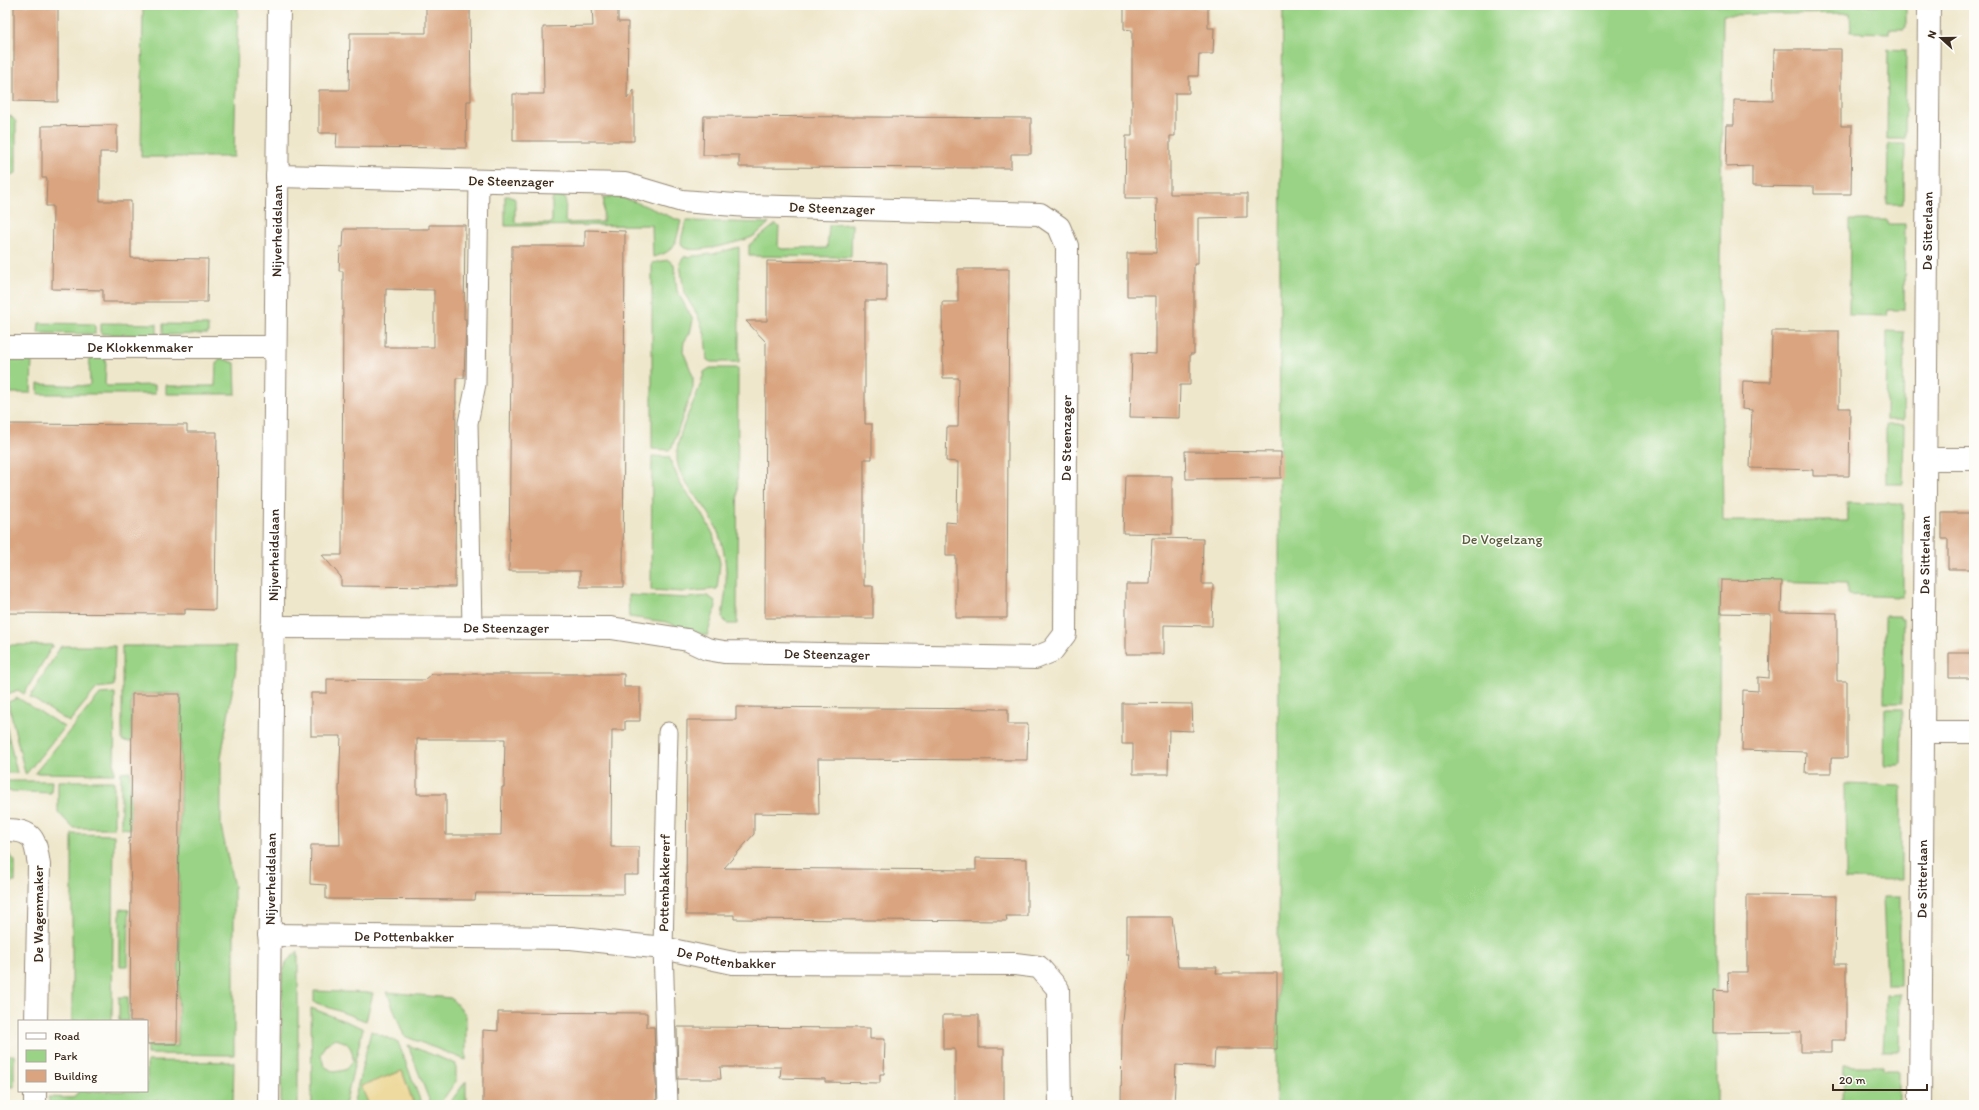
<svg xmlns="http://www.w3.org/2000/svg" width="1979" height="1110" font-family="Itim,sans-serif">
<rect width="100%" height="100%" fill="#fdfcf7"/>
<filter id="ink" filterUnits="userSpaceOnUse"><feTurbulence type="fractalNoise" baseFrequency=".025" numOctaves="2"/><feDisplacementMap in="SourceGraphic" scale="8" xChannelSelector="R" yChannelSelector="G"/><feConvolveMatrix kernelMatrix="1 2 1 2 8 2 1 2 1" color-interpolation-filters="sRGB"/></filter>
<filter id="wash" filterUnits="userSpaceOnUse"><feTurbulence type="fractalNoise" baseFrequency=".012" numOctaves="4" result="noise"/><feDisplacementMap in="SourceGraphic" scale="16" xChannelSelector="R" yChannelSelector="G"/><feGaussianBlur stdDeviation="0.9" result="paint"/><feColorMatrix in="noise" values="0 0 0 0 0 0 0 0 0 0 0 0 0 0 0 0 0 1.4 0 .05"/><feComposite in="paint" operator="in"/></filter>
<g filter="url(#wash)">
<rect width="100%" height="100%" fill="#efe7cc"/>
<!-- green -->
<path fill="#9ad385" stroke="#6a7e52" fill-rule="evenodd" d="M 143,5 L 238,5 L 234,157 L 141,157 Z
M 1283,5 L 1906,5 L 1906,27 L 1904,29 L 1889,29 L 1889,33 L 1851,32 L 1850,13 L 1723,15 L 1720,269 L 1723,521 L 1848,521 L 1847,503 L 1886,504 L 1889,502 L 1890,504 L 1903,504 L 1903,597 L 1848,595 L 1848,583 L 1720,580 L 1716,1105 L 1276,1105 L 1278,990 L 1280,249 Z
M 1888,49 L 1906,50 L 1905,139 L 1887,139 Z
M 5,115 L 11,116 L 16,122 L 16,173 L 12,175 L 5,174 Z
M 1888,144 L 1905,144 L 1904,200 L 1903,200 L 1903,204 L 1887,204 Z
M 505,196 L 511,196 L 515,199 L 515,222 L 516,223 L 551,223 L 552,221 L 552,200 L 554,196 L 564,197 L 566,199 L 565,221 L 567,223 L 603,222 L 604,198 C 621,191 663,215 681,221 C 675,244 677,251 653,257 L 652,225 L 505,226 Z
M 1850,220 L 1887,220 L 1888,224 L 1905,224 L 1904,310 L 1888,310 L 1887,316 L 1849,315 Z
M 686,221 L 769,223 C 763,228 758,234 752,237 C 741,242 689,256 682,246 C 679,241 685,227 686,221 Z
M 776,224 L 779,227 L 778,247 L 782,249 L 827,248 L 829,225 L 852,224 L 851,257 L 749,256 L 749,245 Z
M 739,247 L 739,362 L 711,362 L 707,360 L 705,335 L 698,316 L 684,293 L 680,263 L 684,257 L 713,254 Z
M 668,260 L 674,264 L 677,291 L 693,320 L 690,333 L 684,342 L 683,351 L 693,376 L 693,388 L 672,447 L 669,450 L 652,449 L 652,263 Z
M 39,323 L 95,324 L 95,334 L 38,333 Z
M 101,323 L 157,324 L 157,335 L 101,334 Z
M 163,324 L 208,325 L 208,334 L 163,335 Z
M 1887,331 L 1904,332 L 1903,420 L 1886,420 Z
M 5,357 L 32,357 L 31,393 L 5,393 Z
M 93,357 L 104,357 L 106,363 L 105,384 L 107,386 L 155,385 L 155,394 L 38,394 L 38,384 L 88,386 L 90,384 L 89,361 Z
M 220,358 L 235,363 L 236,394 L 166,394 L 166,384 L 168,386 L 215,386 L 216,364 Z
M 710,368 L 738,368 L 737,624 L 728,624 L 722,618 C 723,607 726,595 726,584 C 727,561 723,540 712,519 C 702,499 680,484 677,460 C 675,431 698,400 704,372 Z
M 1886,425 L 1904,425 L 1903,484 L 1886,484 Z
M 652,456 L 669,457 L 681,485 L 702,513 L 713,534 L 720,563 L 717,589 L 684,592 L 651,590 Z
M 628,595 L 687,598 L 708,596 L 715,601 L 716,606 L 707,636 L 666,622 L 629,617 Z
M 1885,616 L 1900,616 L 1900,619 L 1903,619 L 1902,703 L 1884,703 Z
M 5,645 L 53,645 L 24,694 L 18,690 L 5,695 Z
M 61,646 L 115,646 L 114,686 L 97,688 L 69,722 L 30,697 Z
M 122,646 L 236,646 L 236,668 L 221,758 L 221,826 L 234,887 L 234,1055 L 147,1054 L 147,1046 L 178,1046 L 181,693 L 131,694 L 131,742 L 122,741 Z
M 115,693 L 114,774 L 35,773 L 100,694 Z
M 18,698 L 64,727 L 26,774 L 25,773 L 8,702 Z
M 1885,709 L 1902,709 L 1901,764 L 1899,765 L 1884,765 Z
M 5,721 L 17,773 L 5,773 Z
M 130,771 L 130,829 L 121,828 L 121,772 Z
M 5,781 L 52,781 L 51,793 L 5,791 Z
M 58,781 L 114,781 L 114,828 L 73,828 L 58,812 Z
M 1845,784 L 1901,786 L 1901,880 L 1846,879 Z
M 72,834 L 114,835 L 112,1021 L 72,1021 Z
M 5,852 L 8,853 L 15,861 L 15,882 L 5,882 Z
M 1883,897 L 1900,897 L 1900,985 L 1887,985 Z
M 120,909 L 129,910 L 128,966 L 120,966 Z
M 298,951 L 298,1105 L 281,1105 L 282,974 L 287,961 Z
M 314,991 L 373,993 L 366,1021 L 314,1002 Z
M 387,992 L 451,998 L 466,1015 L 466,1060 L 404,1036 Z
M 1900,994 L 1899,1051 L 1883,1051 L 1886,995 Z
M 119,997 L 128,997 L 128,1021 L 119,1021 Z
M 311,1008 L 363,1028 L 345,1105 L 312,1105 ZM 334,1039 C 348,1041 353,1047 353,1061 L 345,1070 L 334,1072 L 324,1066 L 321,1055 L 325,1045 Z
M 371,1031 L 398,1042 L 422,1105 L 414,1105 L 402,1071 L 362,1086 L 369,1105 L 353,1105 Z
M 408,1045 L 456,1064 L 456,1081 L 439,1105 L 431,1105 Z
M 5,1055 L 14,1055 L 14,1087 L 5,1086 Z
M 147,1061 L 234,1062 L 233,1105 L 176,1105 L 175,1101 L 106,1100 L 104,1101 L 103,1105 L 50,1105 L 48,1097 L 72,1098 L 80,1091 L 147,1091 Z
M 1844,1066 L 1883,1066 L 1883,1070 L 1898,1070 L 1899,1072 L 1899,1105 L 1843,1105 Z
M 466,1081 L 466,1105 L 448,1105 Z"/>
<!-- sand -->
<path fill="#eeda9e" stroke="#94825e" d="M 402,1071 L 414,1105 L 369,1105 L 361,1086 Z"/>
<g id="blocks">
<!-- building -->
<path fill="#d9a47f" fill-rule="evenodd" d="M 14,5 L 58,5 L 58,102 L 14,101 Z
M 426,5 L 470,5 L 471,101 L 467,101 L 466,148 L 336,147 L 337,133 L 319,133 L 319,90 L 349,90 L 350,33 L 426,33 Z
M 592,5 L 618,5 L 618,22 L 628,22 L 627,99 L 634,90 L 634,141 L 513,141 L 513,94 L 544,94 L 543,27 L 593,26 Z
M 1124,5 L 1208,8 L 1208,28 L 1214,28 L 1213,54 L 1199,54 L 1198,76 L 1189,76 L 1189,93 L 1175,93 L 1175,136 L 1170,136 L 1170,194 L 1247,194 L 1247,217 L 1198,218 L 1198,264 L 1194,264 L 1194,354 L 1190,354 L 1190,385 L 1180,385 L 1179,418 L 1130,417 L 1132,353 L 1156,354 L 1156,296 L 1127,296 L 1127,253 L 1156,253 L 1157,198 L 1125,198 L 1126,136 L 1132,136 L 1132,30 L 1124,29 Z
M 1774,49 L 1841,49 L 1841,126 L 1852,126 L 1851,194 L 1814,194 L 1814,187 L 1752,186 L 1752,166 L 1726,167 L 1727,125 L 1734,125 L 1734,100 L 1773,101 Z
M 704,116 L 1031,118 L 1031,154 L 1011,154 L 1011,168 L 739,167 L 739,155 L 703,155 Z
M 117,125 L 117,152 L 100,152 L 100,201 L 131,201 L 131,258 L 208,259 L 207,302 L 103,302 L 103,290 L 52,289 L 53,206 L 46,206 L 47,178 L 42,178 L 42,126 Z
M 429,225 L 465,225 L 464,319 L 466,319 L 464,378 L 456,378 L 455,587 L 341,586 L 341,577 L 322,555 L 342,555 L 343,271 L 339,271 L 340,247 L 343,247 L 344,229 L 429,229 ZM 386,289 L 434,290 L 434,347 L 385,347 Z
M 585,230 L 625,231 L 623,587 L 580,587 L 580,571 L 509,571 L 512,246 L 585,246 Z
M 767,261 L 887,263 L 887,301 L 865,301 L 865,424 L 872,424 L 872,459 L 864,459 L 864,586 L 873,586 L 873,618 L 765,618 L 766,342 L 746,321 L 767,321 Z
M 958,269 L 1009,269 L 1007,618 L 956,618 L 956,556 L 946,556 L 946,522 L 957,523 L 958,462 L 946,461 L 947,427 L 958,427 L 959,378 L 943,378 L 942,302 L 958,302 Z
M 1772,331 L 1839,331 L 1839,408 L 1850,408 L 1849,476 L 1813,476 L 1813,470 L 1750,468 L 1752,410 L 1742,409 L 1743,381 L 1771,382 Z
M 5,424 L 187,425 L 187,432 L 217,432 L 215,610 L 185,609 L 185,614 L 5,613 L 6,517 L 5,517 Z
M 1185,451 L 1281,452 L 1281,478 L 1186,479 Z
M 1125,476 L 1172,476 L 1172,534 L 1123,533 Z
M 1942,513 L 1974,513 L 1974,569 L 1948,569 L 1948,539 L 1942,539 Z
M 1152,538 L 1203,539 L 1202,584 L 1213,584 L 1212,626 L 1164,625 L 1164,654 L 1126,654 L 1126,584 L 1150,584 Z
M 1721,580 L 1782,581 L 1781,612 L 1837,613 L 1837,681 L 1847,681 L 1847,758 L 1831,758 L 1831,773 L 1805,773 L 1806,752 L 1742,750 L 1743,690 L 1758,691 L 1758,677 L 1769,678 L 1771,614 L 1720,613 Z
M 1949,653 L 1974,653 L 1974,678 L 1949,678 Z
M 432,674 L 624,674 L 624,687 L 640,687 L 640,721 L 625,721 L 625,730 L 612,730 L 611,847 L 639,847 L 639,875 L 624,875 L 624,894 L 476,893 L 475,900 L 326,899 L 326,885 L 310,884 L 311,845 L 340,845 L 339,790 L 341,736 L 311,736 L 311,693 L 327,693 L 327,679 L 425,680 ZM 417,739 L 505,739 L 504,787 L 502,787 L 501,835 L 446,835 L 446,794 L 417,794 Z
M 132,694 L 180,694 L 177,1044 L 147,1044 L 147,1021 L 130,1021 L 131,889 L 129,838 L 131,839 Z
M 1122,703 L 1192,704 L 1193,731 L 1169,730 L 1168,774 L 1133,774 L 1133,744 L 1122,744 Z
M 736,707 L 1008,709 L 1008,724 L 1028,724 L 1027,760 L 818,759 L 819,814 L 754,813 L 754,834 L 724,868 L 976,870 L 976,858 L 1027,859 L 1027,916 L 1006,916 L 1007,921 L 734,919 L 734,915 L 686,915 L 687,720 L 736,720 Z
M 1747,895 L 1836,896 L 1835,964 L 1846,964 L 1846,1040 L 1832,1040 L 1832,1052 L 1801,1052 L 1801,1032 L 1713,1033 L 1713,990 L 1729,991 L 1728,972 L 1747,972 Z
M 1127,917 L 1172,917 L 1178,967 L 1217,967 L 1216,973 L 1277,973 L 1277,1049 L 1215,1049 L 1214,1067 L 1176,1065 L 1174,1105 L 1121,1105 L 1122,1030 L 1130,954 L 1127,954 Z
M 498,1012 L 647,1013 L 647,1027 L 654,1027 L 657,1105 L 483,1105 L 483,1030 L 498,1031 Z
M 943,1015 L 979,1015 L 979,1048 L 1004,1048 L 1004,1105 L 955,1105 L 955,1049 L 943,1049 Z
M 677,1027 L 870,1028 L 870,1039 L 885,1039 L 884,1074 L 880,1074 L 880,1083 L 825,1082 L 825,1079 L 780,1078 L 781,1067 L 720,1067 L 721,1079 L 678,1079 Z"/>
</g>
</g>
<g filter="url(#ink)">
<use href="#blocks" fill-opacity="0" stroke="#958875" stroke-width="1"/>
<g fill="none" stroke-linecap="round" stroke-linejoin="round">
<defs>
<path id="lane" d="M 472,628 L 468,423 L 476,384 L 479,181
M 668,732 L 663,948 L 668,1105"/>
<g id="street">
<path id="s1" d="M 5,347 L 275,347"/>
<path d="M 1925,459 L 1974,459"/>
<path id="s2" d="M 272,627 L 611,628 L 688,640 L 707,649 L 724,652 L 1035,658 L 1052,651 L 1065,634 L 1067,246 L 1059,227 L 1040,214 L 748,206 L 682,201 L 625,184 L 277,176"/>
<path d="M 1923,732 L 1974,732"/>
<path d="M 5,830 C 34,830 35,839 39,865 L 36,1021"/>
<path id="s3" d="M 269,935 L 571,938 L 663,948 L 733,963 L 1015,964 L 1039,967 L 1058,989 L 1060,1105"/>
<path d="M 35,1105 L 35,1091"/>
<path id="s4" d="M 268,1105 L 279,5"/>
<path id="s5" d="M 1920,1105 L 1929,5"/>
</g>
</defs>
<!-- lane casing -->
<use href="#lane" stroke="#958875" stroke-width="21"/>
<!-- street casing -->
<use href="#street" stroke="#958875" stroke-width="24"/>
<!-- lane -->
<use href="#lane" stroke="#fff" stroke-width="19"/>
<!-- street -->
<use href="#street" stroke="#fff" stroke-width="22"/>
</g>
</g>
<g text-anchor="middle" stroke-width="3" stroke-linejoin="round" paint-order="stroke">
<!-- street labels -->
<g font-size="14" fill="#3b2a1e" stroke="#fdfcf7">
<text transform="translate(511 181) rotate(1)" y="5">De Steenzager</text>
<text transform="translate(832 208) rotate(2)" y="5">De Steenzager</text>
<text dy="5" stroke="none"><textPath href="#s4" startOffset="874">Nijverheidslaan</textPath></text>
<text dy="5" stroke="none"><textPath href="#s5" startOffset="874">De Sitterlaan</textPath></text>
<text dy="5" stroke="none"><textPath href="#s1" startOffset="135">De Klokkenmaker</textPath></text>
<text dy="5" stroke="none"><textPath href="#s2" startOffset="1002">De Steenzager</textPath></text>
<text dy="5" stroke="none"><textPath href="#s4" startOffset="550">Nijverheidslaan</textPath></text>
<text dy="5" stroke="none"><textPath href="#s5" startOffset="550">De Sitterlaan</textPath></text>
<text dy="5" stroke="none"><textPath href="#s2" startOffset="234">De Steenzager</textPath></text>
<text dy="5" stroke="none"><textPath href="#s2" startOffset="558">De Steenzager</textPath></text>
<text dy="5" stroke="none"><textPath href="#s4" startOffset="226">Nijverheidslaan</textPath></text>
<text dy="5" stroke="none"><textPath href="#s5" startOffset="226">De Sitterlaan</textPath></text>
<text transform="translate(664 883) rotate(-89)" y="5">Pottenbakkererf</text>
<text transform="translate(38 914) rotate(-90)" y="5">De Wagenmaker</text>
<text dy="5" stroke="none"><textPath href="#s3" startOffset="135">De Pottenbakker</textPath></text>
<text dy="5" stroke="none"><textPath href="#s3" startOffset="459">De Pottenbakker</textPath></text>
</g>
<!-- park labels -->
<g font-size="14" fill="#585d3d" stroke="#fdfcf7">
<text x="1502" y="544">De Vogelzang</text>
</g>
</g>
<!-- margin -->
<rect width="1979" height="1110" fill="none" stroke="#fdfcf7" stroke-width="20"/>
<!-- legend -->
<rect x="18" y="1020" width="130" height="72" fill="#fdfcf7" stroke="#afa8a0"/>
<rect x="26" y="1033" width="20" height="6" fill="#ffffff" stroke="#afa8a0"/>
<text x="54" y="1040" font-size="12" fill="#3b2a1e">Road</text>
<rect x="26" y="1050" width="20" height="12" fill="#9ad385" stroke="#afa8a0"/>
<text x="54" y="1060" font-size="12" fill="#3b2a1e">Park</text>
<rect x="26" y="1070" width="20" height="12" fill="#d9a47f" stroke="#afa8a0"/>
<text x="54" y="1080" font-size="12" fill="#3b2a1e">Building</text>
<!-- north arrow -->
<g transform="translate(1941 38) rotate(291)" stroke="#fdfcf7" stroke-width="3" paint-order="stroke">
<path d="M0-3L7 15L0 10L-7 15Z" fill="#3b2a1e"/>
<text y="-6" font-size="11" font-weight="bold" text-anchor="middle" fill="#3b2a1e">N</text>
</g>
<!-- scale -->
<path d="M1833 1084v6h94v-6" fill="none" stroke="#3b2a1e" stroke-width="2"/>
<text x="1839" y="1084" font-size="12" fill="#3b2a1e" stroke="#fdfcf7" stroke-width="3" paint-order="stroke">20 m</text>
</svg>
